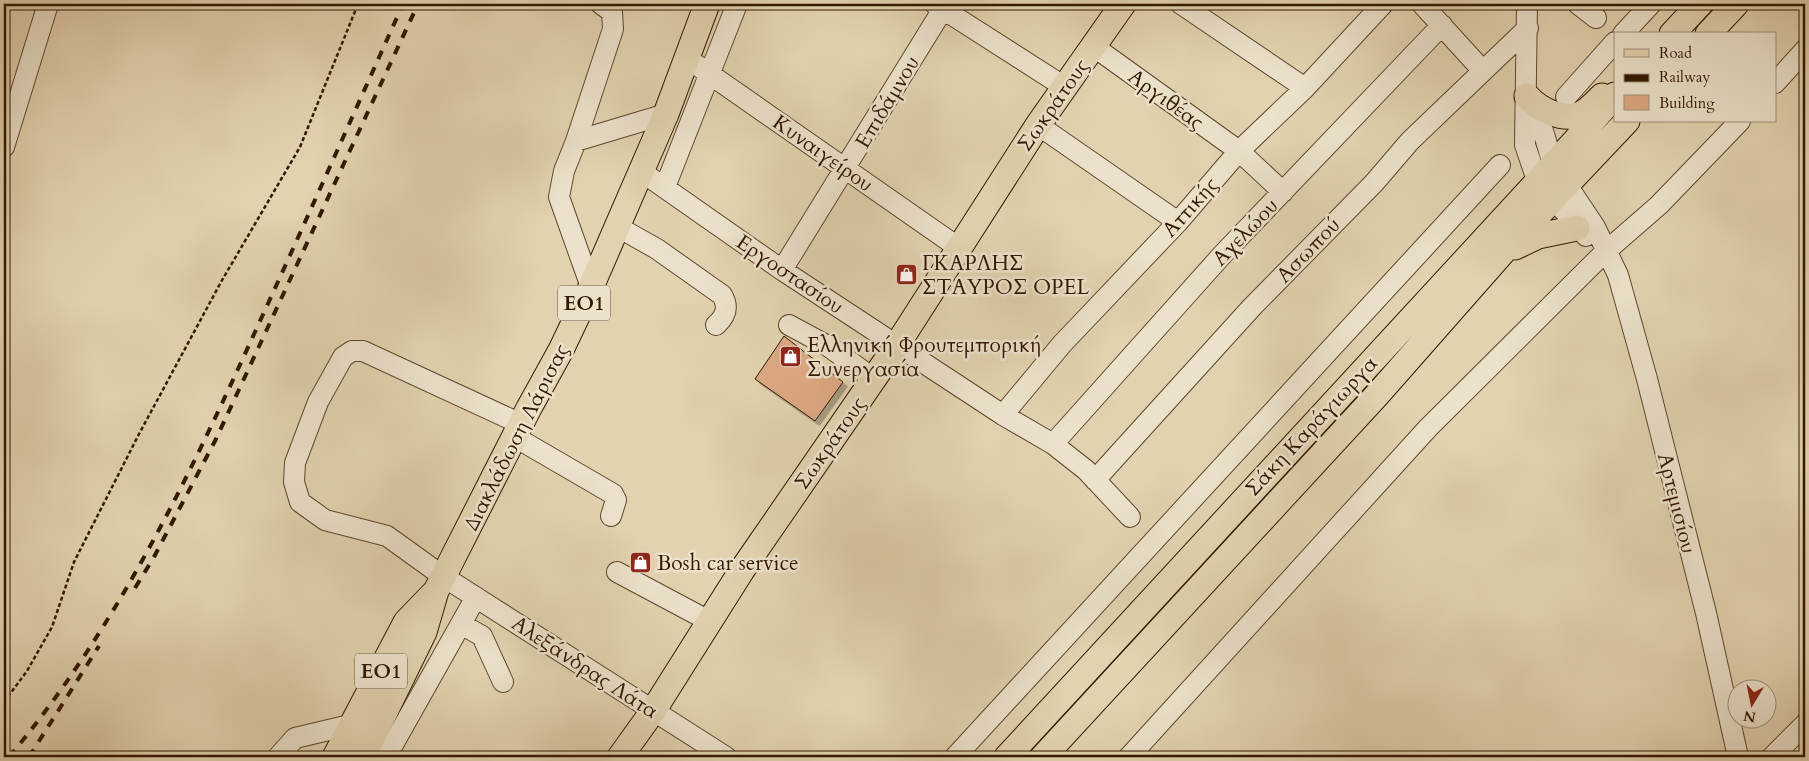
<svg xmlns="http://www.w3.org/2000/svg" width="1809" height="761" font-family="Cardo,serif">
<defs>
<filter id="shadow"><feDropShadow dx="4.5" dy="4.5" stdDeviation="0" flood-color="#0004"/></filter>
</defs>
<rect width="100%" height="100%" fill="#e2d3b0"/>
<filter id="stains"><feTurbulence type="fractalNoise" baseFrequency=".004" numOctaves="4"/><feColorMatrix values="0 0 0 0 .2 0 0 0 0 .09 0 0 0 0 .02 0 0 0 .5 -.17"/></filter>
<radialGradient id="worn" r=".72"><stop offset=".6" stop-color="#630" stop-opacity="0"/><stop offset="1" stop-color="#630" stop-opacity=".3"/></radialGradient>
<!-- grass -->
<path fill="#afbe8e" stroke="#706b47" d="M 1367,380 L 1372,387 L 1031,757 L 1020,757 Z"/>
<!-- building -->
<path fill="#dda984" stroke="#321800" filter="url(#shadow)" d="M 784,336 L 843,382 L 815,421 L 755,379 Z"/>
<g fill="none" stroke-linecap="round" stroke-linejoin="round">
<defs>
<path id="minor" d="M 935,4 L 1063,86
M 1181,4 L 1305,88
M 1422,4 L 1483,71
M 1527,4 L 1525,145 L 1537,180 L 1586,236
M 1578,4 L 1596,18
M 1623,34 L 1651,4
M 1093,46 L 1239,151 L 1283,192
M 688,59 L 959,248
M 1775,83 L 1805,50
M 1527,96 L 1543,131 L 1553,164 L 1595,227 L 1618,275 L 1647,379 L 1706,613 L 1738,757
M 1566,97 L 1615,42
M 1038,125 L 1178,222
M 576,141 L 613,29 L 612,12 L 601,4
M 4,147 L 48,4
M 642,172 L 782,270 L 1003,415 L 1053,444 L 1086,470 L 1130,517
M 665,187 L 737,4
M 618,227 L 657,249 L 722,295 C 729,307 726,316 716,325
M 782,270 L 943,9
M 591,287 L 559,197 L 564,171 L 576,141 L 666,114
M 789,325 L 828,346 L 874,379
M 1003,415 L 1062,344 L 1178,222 L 1239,151 L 1305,88 L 1383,4
M 521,424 L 363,351 L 352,351 L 343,357 L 318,402 L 295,463 L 294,482 L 300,502 L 325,520 L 387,536 L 444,577 L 726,757
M 515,437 L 613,494 L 616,500 L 611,516
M 1053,444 L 1223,254 L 1442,25
M 1095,480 L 1252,307 L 1374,183 L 1410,141 L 1528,28
M 617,572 L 709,621
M 461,624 L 482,636 L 503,682
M 278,757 L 295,738 L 354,724
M 386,757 L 476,597
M 955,757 L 1500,165
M 1129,757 L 1428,428 L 1605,252 L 1659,205 L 1740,121
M 1772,757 L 1805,724"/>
<path id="major" d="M 1672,34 L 1700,4
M 1708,34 L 1736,4
M 1527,96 C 1539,110 1562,121 1581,114 C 1589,110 1595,103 1602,96
M 1515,247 L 1538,236 L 1577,228
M 335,757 L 406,622 L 433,594
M 363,757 L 424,632 L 436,591 L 529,408 L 561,350 L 591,287 L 666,114 L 707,4
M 620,757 L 653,711 L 742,570 L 897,345 L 1038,125 L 1123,4
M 1007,757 L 1576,140 L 1615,95
M 1043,757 L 1377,395 L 1502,253 L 1627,121"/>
</defs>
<!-- minor casing -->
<use href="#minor" stroke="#5e472c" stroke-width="22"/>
<!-- major casing -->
<use href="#major" stroke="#321800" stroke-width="27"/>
<!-- path -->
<path stroke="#321800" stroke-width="2.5" stroke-dasharray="4 2.5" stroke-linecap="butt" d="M 4,702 L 27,671 L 52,627 L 74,562 L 139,434 L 221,282 L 300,147 L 358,4"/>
<!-- minor -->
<use href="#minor" stroke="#ece2cc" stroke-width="20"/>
<!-- major -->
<use href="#major" stroke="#e2d3b0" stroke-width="25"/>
<!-- rail -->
<path stroke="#321800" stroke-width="4" stroke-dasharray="9 9" stroke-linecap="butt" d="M 135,588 L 154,557 L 216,439 L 418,4
M 9,757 C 115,631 187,481 255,332 C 305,223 354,113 403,4
M 29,757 L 99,646"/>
</g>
<!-- icons -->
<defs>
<symbol id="shop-square" viewBox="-11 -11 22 22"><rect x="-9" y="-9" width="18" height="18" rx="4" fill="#8f2418" stroke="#ece2cc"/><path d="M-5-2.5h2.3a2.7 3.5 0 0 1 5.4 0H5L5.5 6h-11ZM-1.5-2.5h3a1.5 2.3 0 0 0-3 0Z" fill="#fff"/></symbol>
</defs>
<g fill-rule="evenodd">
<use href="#shop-square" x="894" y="262" width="25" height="25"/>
<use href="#shop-square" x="778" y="344" width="25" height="25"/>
<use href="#shop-square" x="628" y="550" width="25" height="25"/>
</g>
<g text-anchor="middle" stroke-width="5" stroke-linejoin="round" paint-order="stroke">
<!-- shield labels -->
<g fill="#ece2cc" stroke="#6a553d" stroke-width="1">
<rect x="558" y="285.5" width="52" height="35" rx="4"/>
<rect x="355" y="653.5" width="52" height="35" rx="4"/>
</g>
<g font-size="20" font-weight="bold" fill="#321800">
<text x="584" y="310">ΕΟ1</text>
<text x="381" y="678">ΕΟ1</text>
</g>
<!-- street labels -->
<g font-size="21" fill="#321800" stroke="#ece2cc">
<text transform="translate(1166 99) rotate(36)" y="7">Αργιθέας</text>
<text transform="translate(887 102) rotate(-59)" y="7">Επιδάμνου</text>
<text transform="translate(1053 105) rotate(-55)" y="7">Σωκράτους</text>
<text transform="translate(823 153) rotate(35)" y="7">Κυναιγείρου</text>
<text transform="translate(1190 207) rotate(-48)" y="7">Αττικής</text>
<text transform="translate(1245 232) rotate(-46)" y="7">Αχελώου</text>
<text transform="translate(1308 250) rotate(-46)" y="7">Ασωπού</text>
<text transform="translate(790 274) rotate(34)" y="7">Εργοστασίου</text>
<text transform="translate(1311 426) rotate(-47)" y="7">Σάκη Καράγιωργα</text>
<text transform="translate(516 437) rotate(-63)" y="7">Διακλάδωση Λάρισας</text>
<text transform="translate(830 443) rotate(-55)" y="7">Σωκράτους</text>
<text transform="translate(1677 503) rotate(76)" y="7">Αρτεμισίου</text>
<text transform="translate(585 667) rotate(33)" y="7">Αλεξάνδρας Λάτα</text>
</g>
<!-- poi labels -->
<g font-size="21" fill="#321800" stroke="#ece2cc" text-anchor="start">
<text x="922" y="270">ΓΚΑΡΛΗΣ<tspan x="922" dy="24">ΣΤΑΥΡΟΣ OPEL</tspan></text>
<text x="807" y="352">Ελληνική Φρουτεμπορική<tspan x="807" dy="24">Συνεργασία</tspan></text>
<text x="657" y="570">Bosh car service</text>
</g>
</g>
<!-- margin -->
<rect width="1809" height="761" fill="none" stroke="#e2d3b0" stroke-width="20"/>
<rect x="5" y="5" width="1799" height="751" fill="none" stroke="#321800" stroke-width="2.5"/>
<rect x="10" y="10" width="1789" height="741" fill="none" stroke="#321800"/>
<!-- legend -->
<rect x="1614" y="32" width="162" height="90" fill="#ece2cc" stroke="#a2917a"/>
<rect x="1624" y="49" width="25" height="8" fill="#e2d3b0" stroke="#a2917a"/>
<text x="1659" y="58" font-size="15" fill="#321800">Road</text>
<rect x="1624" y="74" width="25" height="8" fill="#321800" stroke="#a2917a"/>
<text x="1659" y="82" font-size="15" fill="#321800">Railway</text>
<rect x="1624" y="95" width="25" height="15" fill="#dda984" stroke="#a2917a"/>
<text x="1659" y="108" font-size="15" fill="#321800">Building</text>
<!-- north arrow -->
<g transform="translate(1752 704) rotate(190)"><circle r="24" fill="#ece2cc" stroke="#a2917a"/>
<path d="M0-4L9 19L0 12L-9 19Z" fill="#8f2418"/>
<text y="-8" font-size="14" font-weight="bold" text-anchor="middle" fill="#321800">N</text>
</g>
<rect width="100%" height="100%" filter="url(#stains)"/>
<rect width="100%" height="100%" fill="url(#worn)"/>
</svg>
